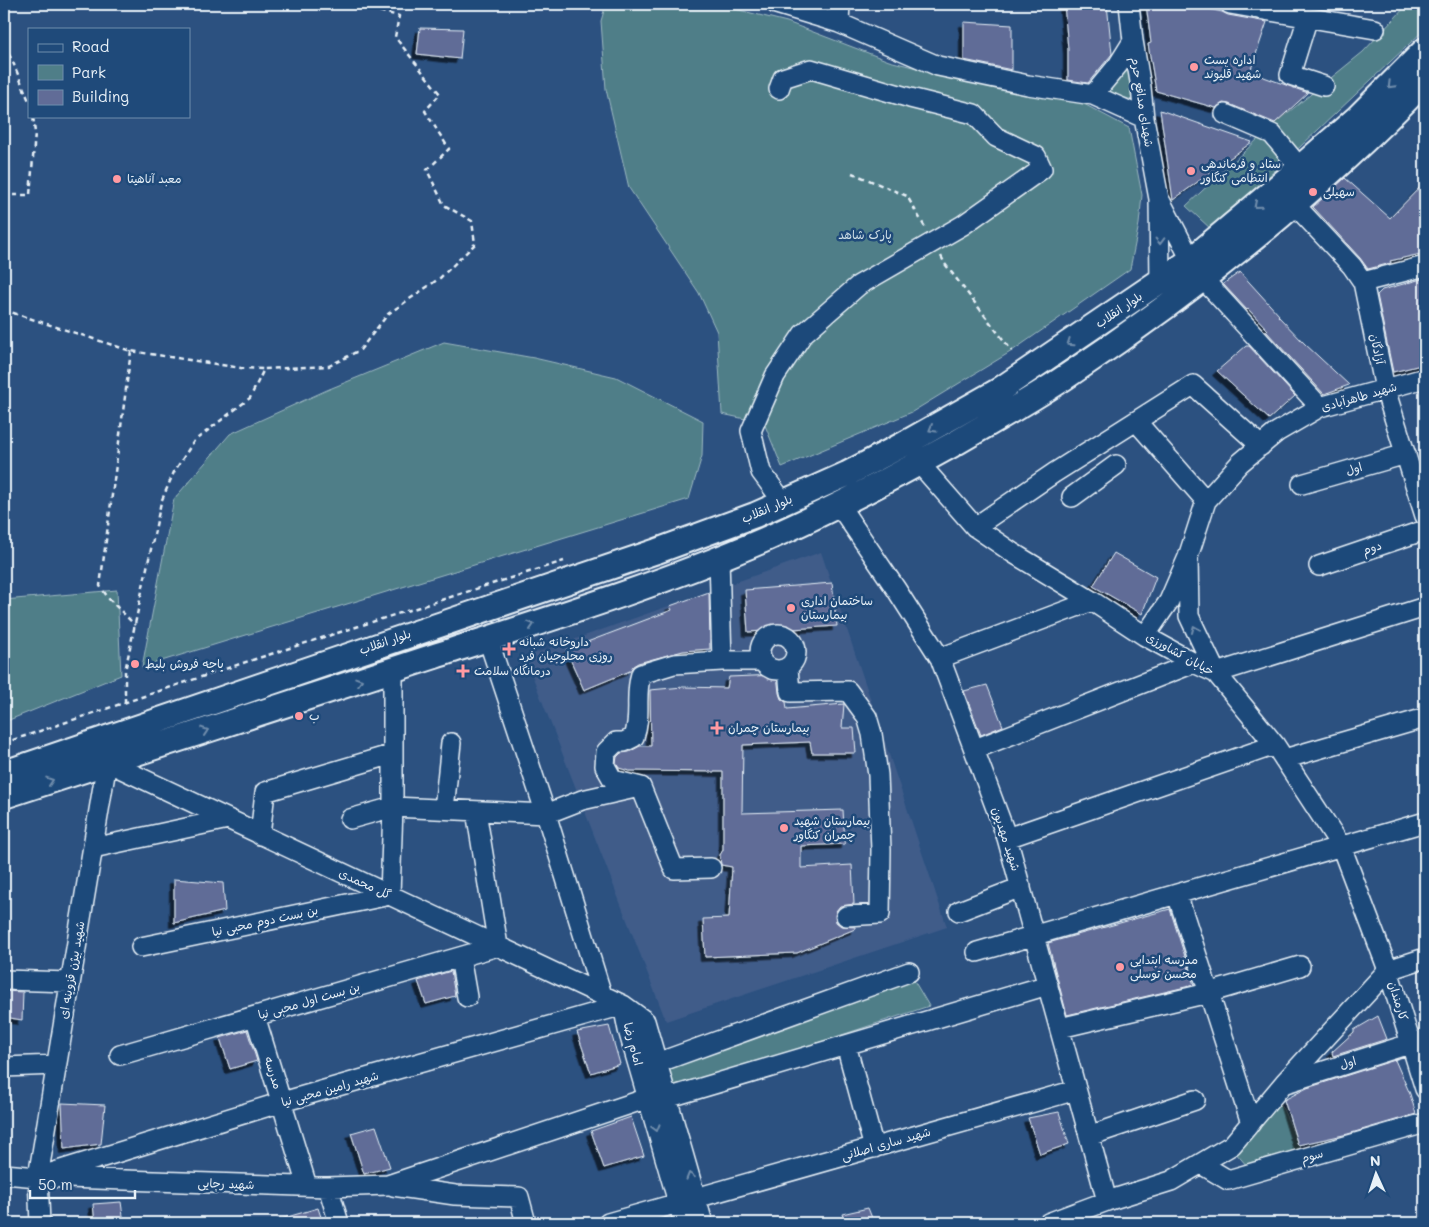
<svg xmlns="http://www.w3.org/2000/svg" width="1429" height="1227" font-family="Mali,'Playpen Sans Arabic',sans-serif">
<defs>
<filter id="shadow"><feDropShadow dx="-4.5" dy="4.5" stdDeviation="0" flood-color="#0009"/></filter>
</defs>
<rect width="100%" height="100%" fill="#2c5180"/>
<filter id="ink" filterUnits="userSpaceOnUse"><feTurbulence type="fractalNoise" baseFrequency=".02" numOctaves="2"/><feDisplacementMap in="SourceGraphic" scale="10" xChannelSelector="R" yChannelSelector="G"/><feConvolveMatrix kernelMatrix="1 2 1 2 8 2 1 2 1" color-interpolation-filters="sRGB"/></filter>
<g filter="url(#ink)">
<!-- built -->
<path fill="#3f5c89" d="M 821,552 L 947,927 L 666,1021 L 525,657 Z"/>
<!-- green -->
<path fill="#4f7e88" stroke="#9cb8c0" d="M 606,4 L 715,4 L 787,22 L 889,61 L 992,87 L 1082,103 L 1129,128 L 1142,195 L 1139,224 L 1130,269 L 1012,351 L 912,412 L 782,467 L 764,423 L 722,414 L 717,332 L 699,293 L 629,188 L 606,89 L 601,21 Z
M 1408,4 L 1425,4 L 1425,29 L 1212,230 L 1186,206 L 1274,124 L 1363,52 Z
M 1128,63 L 1132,100 L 1105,91 Z
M 444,342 L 534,358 L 616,377 L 703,421 L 702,456 L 689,499 L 142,667 L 174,499 L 230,434 L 327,390 Z
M 117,590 L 121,675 L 4,722 L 4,600 Z
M 909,972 L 929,1006 L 673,1091 L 664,1066 Z
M 1280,1102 L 1301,1150 L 1247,1166 L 1235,1152 Z"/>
<!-- building -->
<path fill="#616c97" stroke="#e8f1f8" filter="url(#shadow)" d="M 1064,4 L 1107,4 L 1112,54 L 1088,83 L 1068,80 L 1068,49 Z
M 1146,4 L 1187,4 L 1222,12 L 1228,15 L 1267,22 L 1250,72 L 1308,93 L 1275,123 L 1229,104 L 1223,103 L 1216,108 L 1156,91 L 1148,44 L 1151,43 Z
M 964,22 L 1012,25 L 1012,70 L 964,60 Z
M 420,28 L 463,29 L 460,59 L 417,54 Z
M 1160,110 L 1252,142 L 1173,200 Z
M 1345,178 L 1390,218 L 1425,182 L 1425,253 L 1390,261 L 1391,263 L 1368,269 L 1360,258 L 1313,207 Z
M 1240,272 L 1279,315 L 1278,316 L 1305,344 L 1349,385 L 1324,394 L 1266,331 L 1268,330 L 1248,309 L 1247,310 L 1223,284 Z
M 1425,278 L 1425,364 L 1393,372 L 1377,295 L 1382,290 Z
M 1246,346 L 1249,346 L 1295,396 L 1269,419 L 1217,371 Z
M 1114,553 L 1156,577 L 1142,614 L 1093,586 Z
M 832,583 L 837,626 L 748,632 L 745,590 Z
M 709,592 L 710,649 L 683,651 L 638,663 L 633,666 L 630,671 L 584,690 L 566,650 L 672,610 L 670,606 Z
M 777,675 L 779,693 L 781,699 L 786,702 L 787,709 L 844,704 L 842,728 L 854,728 L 856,753 L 812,753 L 810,742 L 743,745 L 742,813 L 843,810 L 845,844 L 801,846 L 801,868 L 852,865 L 854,904 L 840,906 L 836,911 L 835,916 L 836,922 L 841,926 L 855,927 L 855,929 L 797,953 L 705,957 L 703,919 L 729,918 L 732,867 L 721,865 L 720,855 L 723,850 L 723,772 L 629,771 L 619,768 L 616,763 L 617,757 L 621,753 L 629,752 L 640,746 L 651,746 L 650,690 L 683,687 L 727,688 L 729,677 Z
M 987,685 L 1003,726 L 981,735 L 964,691 Z
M 174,879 L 223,883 L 225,911 L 174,923 Z
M 1170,909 L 1194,985 L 1067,1015 L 1048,943 Z
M 451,971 L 455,996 L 426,1004 L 418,981 Z
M 4,991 L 23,992 L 22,1020 L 4,1017 Z
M 1378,1016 L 1387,1039 L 1333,1056 L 1332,1052 L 1354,1032 L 1354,1030 Z
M 609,1026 L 620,1064 L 591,1073 L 577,1032 Z
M 247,1030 L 257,1061 L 230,1069 L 220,1038 Z
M 1395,1060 L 1410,1094 L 1416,1114 L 1348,1134 L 1298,1145 L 1284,1100 L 1307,1088 Z
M 62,1103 L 105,1105 L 101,1144 L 64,1149 Z
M 1059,1112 L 1069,1144 L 1040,1154 L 1028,1118 Z
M 631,1117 L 644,1156 L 604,1168 L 591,1131 Z
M 376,1126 L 390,1167 L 364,1174 L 351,1133 Z
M 121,1202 L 124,1223 L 95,1223 L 93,1204 Z
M 318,1208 L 323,1223 L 277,1223 L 277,1220 Z
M 868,1208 L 874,1223 L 845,1223 L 842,1214 Z"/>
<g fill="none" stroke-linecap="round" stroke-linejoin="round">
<defs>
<path id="minor" d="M 776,4 L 839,23 L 938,66 L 1028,85 L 1093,95 L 1144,118
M 1129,4 L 1133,41 L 1141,87 L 1144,118 L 1159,199 L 1160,282
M 1230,4 L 1375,29
M 1308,17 L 1290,75 L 1324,86
M 839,23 L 840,4
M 779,89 L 783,78 L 811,69 L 910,98 L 974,114 L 996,137 L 1036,156 L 1042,169 L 963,225 L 859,285 L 803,334 L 775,376 L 751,431 L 761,472 L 784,503
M 1093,95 L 1118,65 L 1133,41
M 1225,114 L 1272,134 L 1300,168
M 1161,202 L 1191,260
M 1294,204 L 1352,266 L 1363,282 L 1385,389 L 1425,516
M 1203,279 L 1320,407
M 1363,282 L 1425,266
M 1136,421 L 1206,501
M 919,463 L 975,527 L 1013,553 L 1092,601 L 1145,636 L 1194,663 L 1216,673 L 1275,745 L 1341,846 L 1388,970 L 1425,1089
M 1302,484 L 1406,454
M 1072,497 L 1116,465
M 839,505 L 896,589 L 940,658 L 1007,838 L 1107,1201
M 975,527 L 1054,473 L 1193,385 L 1261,446
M 1188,557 L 1206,501 L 1240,463 L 1277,432 L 1320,407 L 1425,378
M 719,558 L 722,661
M 1319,566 L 1425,530
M760 652a18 18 0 1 1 36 0a18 18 0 1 1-36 0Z
M 1145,636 L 1169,601 L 1188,557 L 1189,616 L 1216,673 L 1425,607
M 488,639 L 546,814 L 602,995
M 940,658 L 1092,601
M 788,668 L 790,692 L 848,691 L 867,717 L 872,734 L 878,775 L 881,850 L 880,914 L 846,916
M 975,749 L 1194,663
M 1284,759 L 1425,718
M 444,809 L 451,743
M 350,819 L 393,807 L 546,814 L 582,800 L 635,788
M 260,835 L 265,792 L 393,754
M 1007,838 L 1275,745
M 93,848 L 228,819
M 711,868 L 674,869 L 641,787 L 613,780 L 605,766 L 606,752 L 616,742 L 624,742 L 634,737 C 642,715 634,697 641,674 L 674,664 L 722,661 L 762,661
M 1177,894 L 1251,1123
M 959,911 L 1021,887
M 141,947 L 390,895 L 393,807 L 393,670
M 977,952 L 1425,822
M 460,957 L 467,997
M 4,980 L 70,982
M 623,1005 L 628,1030 L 684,1223
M 255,1016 L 307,1186
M 1060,1028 L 1208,993 L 1300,966
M 846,1045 L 874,1148
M 120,1055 L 498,946 L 476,811
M 657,1063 L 909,972
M 4,1067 L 56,1065
M 1286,1083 L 1425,1039
M 667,1098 L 1048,985
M 1089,1136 L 1195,1100
M 1201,1164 L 1228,1180 L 1425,1123
M 51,1173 L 282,1102 L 623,1005
M 4,1174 L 38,1177 L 328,1187 L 388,1185 L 666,1092
M 393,1186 L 455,1195 L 519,1197 L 526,1223
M 328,1187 L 339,1223
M 40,1223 L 38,1177 L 107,762 L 623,1005 L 645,1021 L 703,1223
M 608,1223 L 1076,1090
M 1048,1223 L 1107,1201 L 1171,1181 L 1232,1145 L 1284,1083 L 1388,970 L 1425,958"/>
<path id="major" d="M 4,773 L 657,551 L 755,515 L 847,474 L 906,443 L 998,391 L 1191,260 L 1286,180 L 1358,117 L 1425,50
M 4,796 C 147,749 292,703 435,656 C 546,620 657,586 764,540 C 828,512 891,479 952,445 C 991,422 1032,400 1070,374 C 1197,289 1319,191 1425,81"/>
</defs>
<!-- minor casing -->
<use href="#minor" stroke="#e8f1f8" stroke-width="22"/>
<!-- major casing -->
<use href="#major" stroke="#e8f1f8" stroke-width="28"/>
<!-- path -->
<path stroke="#e8f1f8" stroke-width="2.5" stroke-dasharray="5 4" stroke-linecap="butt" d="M 4,46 L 12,60 L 29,101
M 852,173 L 907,196 L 926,229
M 4,195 L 30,195 L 35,133 L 33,116
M 941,256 L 945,264 L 1012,351
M 4,310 L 131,351 L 241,368 L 264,369
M 131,351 L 100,586 L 109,599 L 135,625
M 125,703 L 125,671 L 161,502 L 174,472 L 194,441 L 250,398 L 264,369 L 329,366 L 360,350 L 388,314 L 440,278 L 475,244 L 472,221 L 444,205 L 427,170 L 449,149 L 425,111 L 440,94 L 395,37 L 399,16 L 349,4
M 4,743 L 249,661 L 564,561"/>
<!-- minor -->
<use href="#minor" stroke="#1f4a7a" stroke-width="19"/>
<!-- major -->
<use href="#major" stroke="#1f4a7a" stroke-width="24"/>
</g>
<!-- one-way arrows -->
<defs><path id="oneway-chevron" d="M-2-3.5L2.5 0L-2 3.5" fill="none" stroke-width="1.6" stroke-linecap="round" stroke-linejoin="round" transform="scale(1.25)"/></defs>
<g stroke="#6f8dac">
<use href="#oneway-chevron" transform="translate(1391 85) rotate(135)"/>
<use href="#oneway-chevron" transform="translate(1257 205) rotate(140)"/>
<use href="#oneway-chevron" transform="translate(1160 241) rotate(89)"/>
<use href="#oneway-chevron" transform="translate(1070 343) rotate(146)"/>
<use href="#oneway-chevron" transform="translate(932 429) rotate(150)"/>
<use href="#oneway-chevron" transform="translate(531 625) rotate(-18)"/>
<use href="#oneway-chevron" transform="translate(1195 629) rotate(-113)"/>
<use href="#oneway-chevron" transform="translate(359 681) rotate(-18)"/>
<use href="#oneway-chevron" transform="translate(205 731) rotate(-18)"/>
<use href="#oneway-chevron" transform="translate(50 781) rotate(-18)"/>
<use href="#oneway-chevron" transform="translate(656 1128) rotate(74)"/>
<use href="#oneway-chevron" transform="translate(690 1176) rotate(-106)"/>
</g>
</g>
<!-- markers -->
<g fill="#ff9aa2" stroke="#1f4a7a" stroke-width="2">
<circle cx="1194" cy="67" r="5"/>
<circle cx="1191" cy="171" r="5"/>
<circle cx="117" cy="179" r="5"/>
<circle cx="1313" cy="192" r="5"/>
<circle cx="791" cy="608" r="5"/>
<path d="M506.5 641.5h5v5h5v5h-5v5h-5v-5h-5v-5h5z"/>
<circle cx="135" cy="664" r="5"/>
<path d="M460.5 663.5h5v5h5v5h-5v5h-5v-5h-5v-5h5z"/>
<circle cx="299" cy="716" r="5"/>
<path d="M714.5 720.5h5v5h5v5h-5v5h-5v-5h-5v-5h5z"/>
<circle cx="784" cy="828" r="5"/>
<circle cx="1120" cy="967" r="5"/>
</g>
<g text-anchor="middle" stroke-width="5" stroke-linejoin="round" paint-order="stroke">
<!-- poi labels -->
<g font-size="12" fill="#e8f1f8" stroke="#1f4a7a" text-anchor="start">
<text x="1204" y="64">اداره پست<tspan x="1204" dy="14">شهید قلیوند</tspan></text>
<text x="1201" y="168">ستاد و فرماندهی<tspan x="1201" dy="14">انتظامی کنگاور</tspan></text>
<text x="127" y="183">معبد آناهیتا</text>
<text x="1323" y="196">سهیلی</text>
<text x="801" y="605">ساختمان اداری<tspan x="801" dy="14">بیمارستان</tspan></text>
<text x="519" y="646">داروخانه شبانه<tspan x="519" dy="14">روزی محلوجیان فرد</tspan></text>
<text x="145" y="668">باجه فروش بلیط</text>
<text x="474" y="675">درمانگاه سلامت</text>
<text x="309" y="720">ب</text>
<text x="728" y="732">بیمارستان چمران</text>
<text x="794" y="825">بیمارستان شهید<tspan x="794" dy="14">چمران کنگاور</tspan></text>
<text x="1130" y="964">مدرسه ابتدایی<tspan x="1130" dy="14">محسن توسلی</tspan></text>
</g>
<!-- street labels -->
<g font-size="12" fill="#e8f1f8" stroke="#1f4a7a">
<text transform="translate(1142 102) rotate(81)" y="4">شهدای مدافع حرم</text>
<text transform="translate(1119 310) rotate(-34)" y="4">بلوار انقلاب</text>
<text transform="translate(1377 349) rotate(78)" y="4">آزادگان</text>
<text transform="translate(1359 397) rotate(-16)" y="4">شهید طاهرآبادی</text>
<text transform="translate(1354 469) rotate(-17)" y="4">اول</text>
<text transform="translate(767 509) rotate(-23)" y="4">بلوار انقلاب</text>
<text transform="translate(1372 548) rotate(-19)" y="4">دوم</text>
<text transform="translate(385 642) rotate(-19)" y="4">بلوار انقلاب</text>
<text transform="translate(1180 654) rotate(29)" y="4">خیابان کشاورزی</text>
<text transform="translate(1006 839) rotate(72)" y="4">شهید مهدیون</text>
<text transform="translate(365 884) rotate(25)" y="4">گل محمدی</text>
<text transform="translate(265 921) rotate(-12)" y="4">بن بست دوم محبی نیا</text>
<text transform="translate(72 970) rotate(-80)" y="4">شهید بیژن قزوینه ای</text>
<text transform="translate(309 1001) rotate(-16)" y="4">بن بست اول محبی نیا</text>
<text transform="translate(1398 1001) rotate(73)" y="4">کارمندان</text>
<text transform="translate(633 1044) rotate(75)" y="4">امام رضا</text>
<text transform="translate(1348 1063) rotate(-17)" y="4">اول</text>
<text transform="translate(273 1073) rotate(73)" y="4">مدرسه</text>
<text transform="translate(330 1089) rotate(-16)" y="4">شهید رامین محبی نیا</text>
<text transform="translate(886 1144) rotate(-16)" y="4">شهید ساری اصلانی</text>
<text transform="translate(1312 1156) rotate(-16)" y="4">سوم</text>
<text transform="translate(226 1184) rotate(2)" y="4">شهید رجایی</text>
</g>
<!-- park labels -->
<g font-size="12" fill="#d1e0e7" stroke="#1f4a7a">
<text x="865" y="239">پارک شاهد</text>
</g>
</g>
<!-- margin -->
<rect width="1429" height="1227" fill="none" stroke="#1f4a7a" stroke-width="20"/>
<rect x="10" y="10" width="1409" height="1207" fill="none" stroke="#e8f1f8" stroke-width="2" filter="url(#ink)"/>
<!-- legend -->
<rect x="28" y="28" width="162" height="90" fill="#1f4a7a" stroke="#6f8dac"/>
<rect x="38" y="44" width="25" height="8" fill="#1f4a7a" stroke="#6f8dac"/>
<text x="72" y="52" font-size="15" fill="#e8f1f8">Road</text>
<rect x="38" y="65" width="25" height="15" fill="#4f7e88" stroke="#6f8dac"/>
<text x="72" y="78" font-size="15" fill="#e8f1f8">Park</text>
<rect x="38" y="90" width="25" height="15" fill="#616c97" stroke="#6f8dac"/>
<text x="72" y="102" font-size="15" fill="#e8f1f8">Building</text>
<!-- north arrow -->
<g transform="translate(1376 1174) rotate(357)" stroke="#1f4a7a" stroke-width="4" paint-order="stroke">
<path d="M0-4L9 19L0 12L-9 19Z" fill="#e8f1f8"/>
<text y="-8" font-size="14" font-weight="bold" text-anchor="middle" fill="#e8f1f8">N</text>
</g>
<!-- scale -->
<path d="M30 1190v8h105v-8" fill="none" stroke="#e8f1f8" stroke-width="2.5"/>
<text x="38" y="1190" font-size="15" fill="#e8f1f8" stroke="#1f4a7a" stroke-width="4" paint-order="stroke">50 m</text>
</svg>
